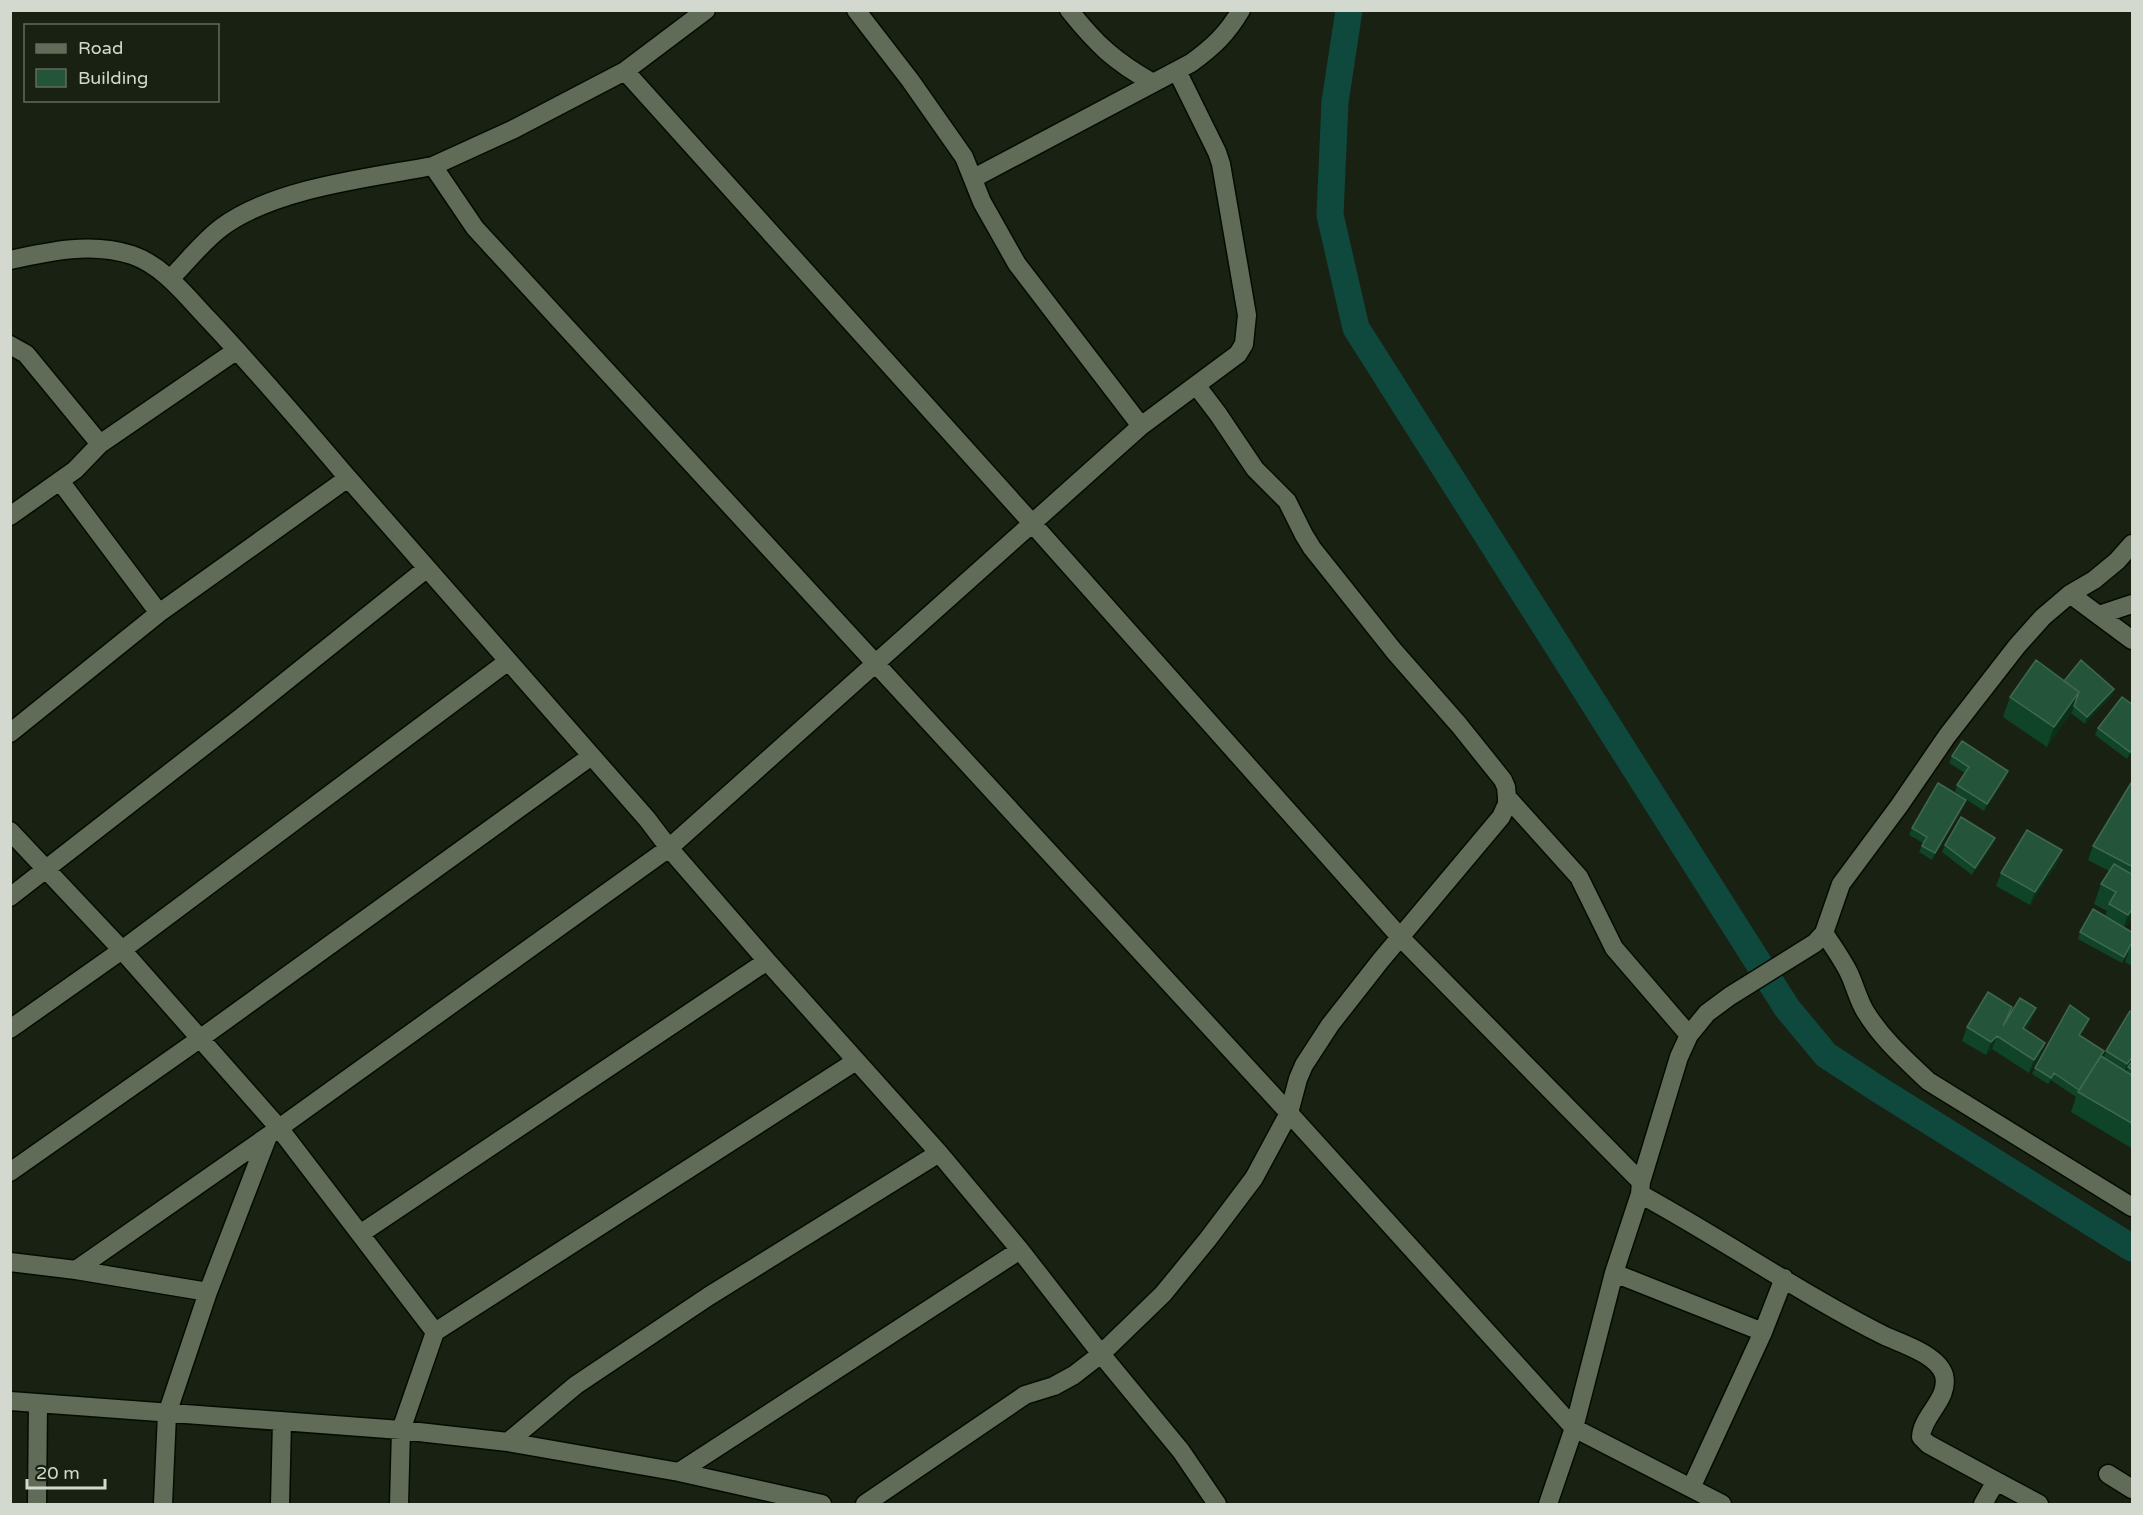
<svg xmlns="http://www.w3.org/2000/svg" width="2143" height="1515" font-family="'Varela Round',sans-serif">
<rect width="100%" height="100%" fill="#192212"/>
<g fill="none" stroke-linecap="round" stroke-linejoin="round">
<!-- canal -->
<path stroke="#0f493e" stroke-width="27" d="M 1349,10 L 1335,102 L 1330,215 L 1356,328 L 1787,1008 L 1826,1055 L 1878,1089 L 2132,1248"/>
<defs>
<path id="street" d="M 856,10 L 910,80 L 964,157 L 982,202 L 1017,264 L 1141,426
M 1069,10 C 1097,45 1114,61 1153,83
M 625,71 L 706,10
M 974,178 L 1191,63 C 1213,47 1227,34 1241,10
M 10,260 C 51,251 92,242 132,255 C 164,266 187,297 209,320 C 257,371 302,424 348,478
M 170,279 C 187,262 203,241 222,227 C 275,188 369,178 433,166
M 10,345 L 26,354 L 100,444 L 237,350
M 60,481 L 159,613
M 10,516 L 75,470 L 100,444
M 2070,594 L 2132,640
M 2099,615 L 2132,604
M 10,733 L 159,613 L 348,478 L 647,819 L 669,848 L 767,961 L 939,1153 L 1020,1250 L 1101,1354 L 1181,1451 L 1217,1504
M 1507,797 L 1579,877 L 1614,948 L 1689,1035
M 10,831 L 122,950 L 279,1128 L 435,1332 L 856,1061
M 10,897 L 240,718 L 426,569
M 1824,933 C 1833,946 1842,959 1849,973 C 1855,986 1858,999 1865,1011 C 1882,1039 1905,1059 1928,1081 L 2132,1207
M 10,1029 L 122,950 L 507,662
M 10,1172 L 201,1038 L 590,757
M 1641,1182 L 1401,938 L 1031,522 L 625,71 L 514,129 L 433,166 L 475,228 L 1289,1113 L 1574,1428 L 1722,1504
M 1640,1194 C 1723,1239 1801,1294 1885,1336 C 1903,1344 1938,1355 1944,1375 C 1950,1399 1922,1415 1921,1437 L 1928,1444 L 1996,1481
M 360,1234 L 767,961
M 10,1262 L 76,1270 L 208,1292
M 76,1270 L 268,1136
M 1614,1273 L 1763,1332
M 10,1401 L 401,1430 L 508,1442 L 679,1472 L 822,1504
M 508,1442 L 576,1385 L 709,1296 L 939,1153
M 679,1472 L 1020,1250
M 2108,1474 L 2132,1489
M 1691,1488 L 1763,1332 L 1784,1278
M 37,1504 L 38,1404
M 163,1504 L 167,1414 L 208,1292 L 268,1136 L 669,848 L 1141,426 L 1238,354 L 1244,344 L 1247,315 L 1221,164 L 1217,152 L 1177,71
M 280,1504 L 282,1421
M 399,1504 L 401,1430 L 435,1332
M 865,1504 L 1025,1395 L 1054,1386 L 1074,1375 L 1101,1354 L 1163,1294 L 1208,1239 L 1254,1178 L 1289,1113 L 1298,1079 L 1304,1065 L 1330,1025 L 1381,960 L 1501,817 L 1507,804 L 1507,797 L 1506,787 L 1503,780 L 1459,725 L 1394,651 L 1312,548 L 1304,535 L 1287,501 L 1255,469 L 1218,414 L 1196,385
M 1548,1504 L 1574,1428 L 1614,1273 L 1640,1194 L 1641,1182 L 1679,1057 L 1689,1035 L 1707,1013 L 1730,996 L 1815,943 L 1824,933 L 1841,884 L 1899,806 L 1947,736 L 2017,646 L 2043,617 L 2070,594 L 2094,580 L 2117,561 L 2132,544
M 1983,1504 L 1996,1481 L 2039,1504"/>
</defs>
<!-- street casing -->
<use href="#street" stroke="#050b01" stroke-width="21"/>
<!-- street -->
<use href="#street" stroke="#606b58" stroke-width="18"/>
</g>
<!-- wall -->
<path fill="#0f4428" d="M 2064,681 L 2114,689 L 2112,696 L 2085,724 L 2071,713 L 2047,747 L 2003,717 L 2010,697 Z
M 2133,705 L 2133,752 L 2127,759 L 2095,735 L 2098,728 Z
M 1952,756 L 2006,777 L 1984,811 L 1955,792 L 1957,785 L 1965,773 L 1949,763 Z
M 2133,784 L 2133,916 L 2125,928 L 2133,933 L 2133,967 L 2125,962 L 2129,951 L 2122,963 L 2078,939 L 2080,932 L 2105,916 L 2107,911 L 2094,904 L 2101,884 L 2109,871 L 2088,860 L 2093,846 Z
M 1966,800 L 1964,806 L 1932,860 L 1919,852 L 1923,843 L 1909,835 L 1912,828 Z
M 1945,845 L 1993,845 L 1972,875 L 1942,852 Z
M 2062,850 L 2057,864 L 2030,905 L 1996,886 L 2001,873 Z
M 2012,1007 L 2008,1018 L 2031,1022 L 2026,1030 L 2040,1056 L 2029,1073 L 1992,1049 L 1986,1055 L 1962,1041 L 1967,1027 Z
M 2133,1013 L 2133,1149 L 2071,1112 L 2076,1097 L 2051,1080 L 2048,1084 L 2032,1074 L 2035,1068 L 2087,1025 L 2080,1036 L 2103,1058 L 2106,1051 Z"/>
<!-- shaded-wall -->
<path fill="#0a3018" d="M 2114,689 L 2112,696 L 2085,724 L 2087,717 Z
M 2079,692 L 2072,712 L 2047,747 L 2054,727 Z
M 2133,749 L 2133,752 L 2127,759 L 2130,752 Z
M 2008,771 L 2006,777 L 1984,811 L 1987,804 Z
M 1966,800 L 1964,806 L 1932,860 L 1935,853 Z
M 1995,838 L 1993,845 L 1972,875 L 1975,868 Z
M 2062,850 L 2057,864 L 2030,905 L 2035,892 Z
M 2133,908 L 2133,916 L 2121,935 L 2128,915 Z
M 2036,1008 L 2031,1022 L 2018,1042 L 2023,1028 Z
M 2089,1019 L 2087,1025 L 2077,1041 L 2079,1035 Z
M 1997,1036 L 1992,1049 L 1986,1055 L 1991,1042 Z
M 2045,1043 L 2040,1056 L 2029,1073 L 2034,1060 Z
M 2133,1056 L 2133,1061 L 2122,1078 L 2127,1064 Z"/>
<!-- building -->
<path fill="#24543a" stroke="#3f6951" stroke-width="1.5" d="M 2036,660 L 2079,692 L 2054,727 L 2010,697 Z
M 2081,660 L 2114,689 L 2087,717 L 2074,706 L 2079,692 L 2064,681 Z
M 2122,697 L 2133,705 L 2133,749 L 2130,752 L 2098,728 Z
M 1962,741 L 2008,771 L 1987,804 L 1957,785 L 1969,767 L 1952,756 Z
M 1938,783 L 1966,800 L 1935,853 L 1922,846 L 1927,837 L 1912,828 Z
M 2131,783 L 2133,784 L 2133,867 L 2093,846 Z
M 1961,817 L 1995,838 L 1975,868 L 1945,845 Z
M 2027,830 L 2062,850 L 2035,892 L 2001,873 Z
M 2114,864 L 2133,875 L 2133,908 L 2128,915 L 2109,904 L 2116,892 L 2101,884 Z
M 2093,909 L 2133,933 L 2132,942 L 2124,957 L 2080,932 Z
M 1988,992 L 2012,1007 L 2003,1026 L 2020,998 L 2036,1008 L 2023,1028 L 2045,1043 L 2034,1060 L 1997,1036 L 1991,1042 L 1967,1027 Z
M 2070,1005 L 2089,1019 L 2079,1035 L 2104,1051 L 2079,1090 L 2054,1073 L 2051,1078 L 2035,1068 Z
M 2130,1011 L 2133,1013 L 2133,1056 L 2127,1064 L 2106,1051 Z
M 2101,1056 L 2133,1076 L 2133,1124 L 2078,1092 Z
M 2133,1060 L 2133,1070 L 2128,1067 Z"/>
<!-- border -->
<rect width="2143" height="1515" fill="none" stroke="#d3d9ce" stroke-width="24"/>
<!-- legend -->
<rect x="24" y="24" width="195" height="78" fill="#192212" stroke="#636b5d" stroke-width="1.5"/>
<rect x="36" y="44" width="30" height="9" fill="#606b58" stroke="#636b5d" stroke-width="1.5"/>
<text x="78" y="54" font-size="18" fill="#d3d9ce">Road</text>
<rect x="36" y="69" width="30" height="18" fill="#24543a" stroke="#636b5d" stroke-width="1.5"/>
<text x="78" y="84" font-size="18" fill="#d3d9ce">Building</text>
<!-- scale -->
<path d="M27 1479v9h78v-9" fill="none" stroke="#d3d9ce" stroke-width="3"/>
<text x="36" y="1479" font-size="18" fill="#d3d9ce" stroke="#192212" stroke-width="4.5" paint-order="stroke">20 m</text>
</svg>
